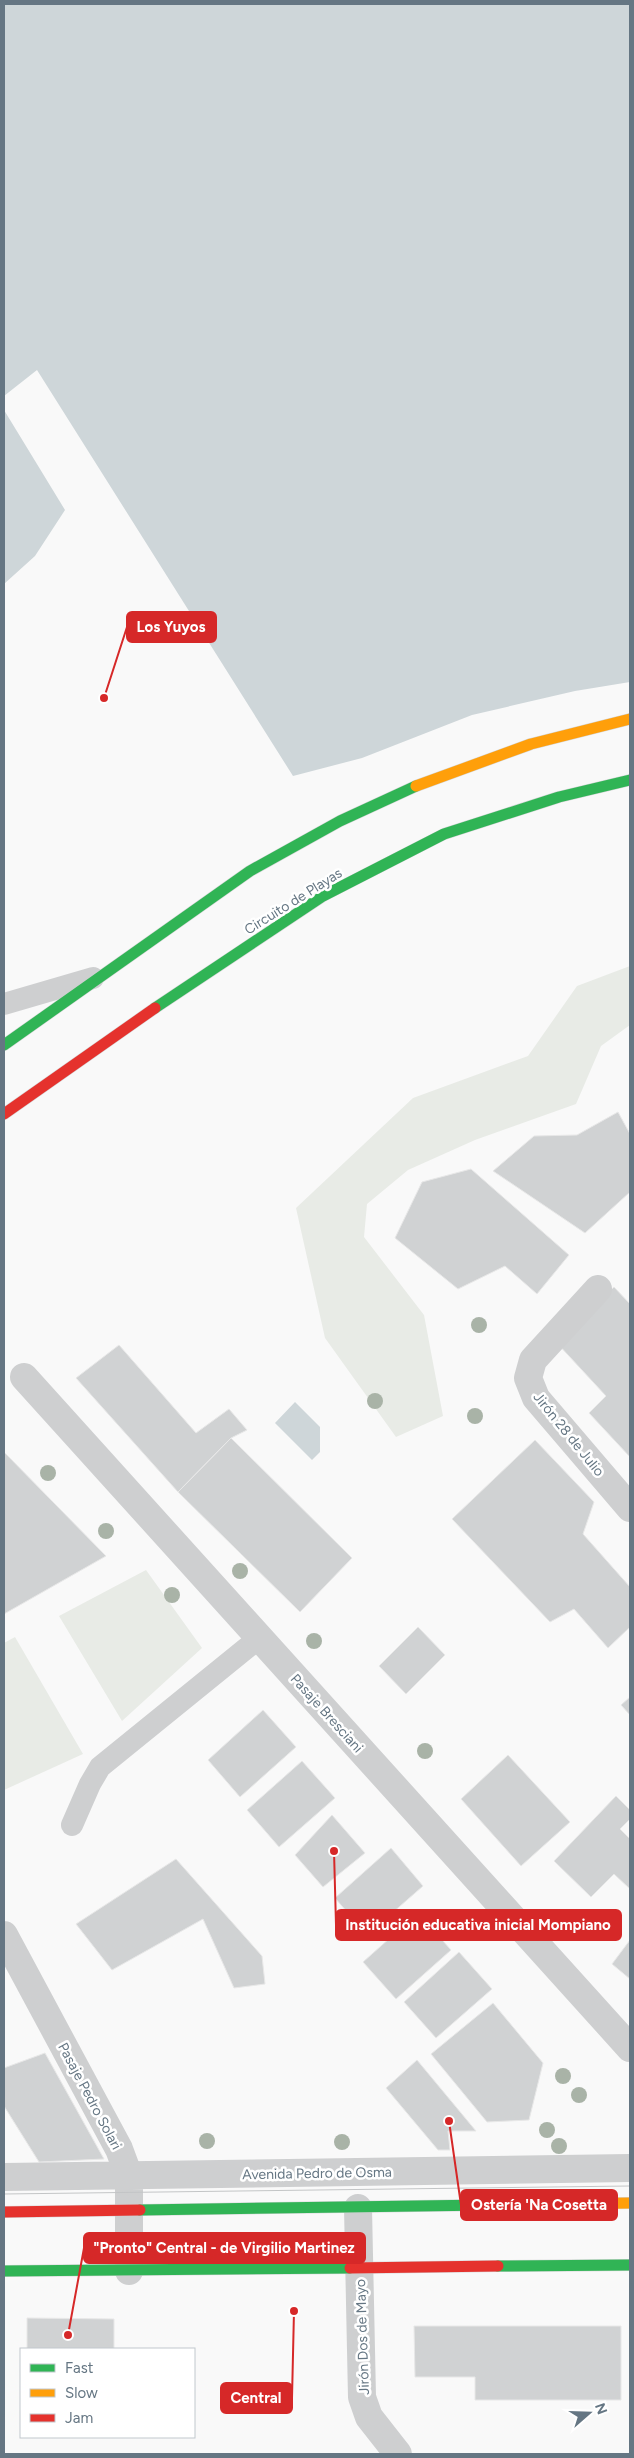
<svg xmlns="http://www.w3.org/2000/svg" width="634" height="2458" font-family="Figtree,sans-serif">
<rect width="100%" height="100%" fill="#f9f9f9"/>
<!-- green -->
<path fill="#e8ebe6" d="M 630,966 L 630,1025 L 601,1046 L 576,1104 L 475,1140 L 408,1170 L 367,1204 L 364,1237 L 424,1315 L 443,1416 L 396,1437 L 325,1338 L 296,1208 L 413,1098 L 528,1056 L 577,986 Z
M 146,1570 L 202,1648 L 122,1721 L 59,1616 Z
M 15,1637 L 83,1754 L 4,1790 L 4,1643 Z"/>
<!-- water -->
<path fill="#ced6d9" d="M 4,4 L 630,4 L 630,682 L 575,691 L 472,715 L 362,758 L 293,776 L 37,370 L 4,396 Z
M 4,410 L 65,510 L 35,556 L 4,584 Z
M 295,1402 L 320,1427 L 320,1452 L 312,1460 L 275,1423 Z"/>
<!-- building -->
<path fill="#d0d2d3" stroke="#e8e8e8" d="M 618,1112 L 630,1134 L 630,1192 L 585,1233 L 493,1171 L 534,1136 L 577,1135 Z
M 471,1169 L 569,1255 L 537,1294 L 505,1266 L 458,1289 L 395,1238 L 422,1182 Z
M 614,1287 L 630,1304 L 630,1457 L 589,1413 L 606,1396 L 556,1342 Z
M 119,1345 L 196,1433 L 229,1409 L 247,1430 L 231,1438 L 178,1492 L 76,1378 Z
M 231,1438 L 352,1558 L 300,1612 L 178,1492 Z
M 535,1440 L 594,1502 L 583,1534 L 630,1587 L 630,1627 L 608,1648 L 574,1609 L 550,1622 L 452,1519 Z
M 4,1452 L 106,1556 L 4,1614 Z
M 418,1627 L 445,1655 L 406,1694 L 379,1666 Z
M 630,1697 L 630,1715 L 621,1705 Z
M 263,1710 L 296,1747 L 240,1797 L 208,1760 Z
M 508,1755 L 570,1822 L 521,1866 L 461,1799 Z
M 302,1761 L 335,1798 L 279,1847 L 247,1810 Z
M 616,1796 L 630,1810 L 630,1819 L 620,1829 L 630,1839 L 630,1889 L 614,1874 L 591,1897 L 554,1861 Z
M 332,1815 L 365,1853 L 323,1887 L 295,1855 Z
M 391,1848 L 423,1886 L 367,1935 L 335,1898 Z
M 176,1859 L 262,1956 L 265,1984 L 234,1988 L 203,1919 L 112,1970 L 76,1924 Z
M 418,1913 L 451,1950 L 396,1999 L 363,1962 Z
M 630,1940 L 630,1979 L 612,1964 Z
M 459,1952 L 492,1989 L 436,2038 L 404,2002 Z
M 493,2003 L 543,2063 L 529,2120 L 487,2122 L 431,2054 Z
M 45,2053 L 104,2159 L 39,2162 L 4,2106 L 4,2068 Z
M 417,2060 L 476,2131 L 448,2131 L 450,2150 L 438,2150 L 386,2088 Z
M 27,2318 L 114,2319 L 114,2349 L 27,2349 Z
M 414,2326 L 621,2326 L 621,2400 L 475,2400 L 475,2377 L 415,2377 Z"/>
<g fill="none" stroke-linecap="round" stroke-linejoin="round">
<defs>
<path id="fast" d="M 155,1008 L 323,896 L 444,834 L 559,797 L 630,780
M 4,1045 L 250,871 L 340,821 L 416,786
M 140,2210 L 488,2205
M 498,2266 L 630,2265
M 4,2271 L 350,2268"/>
<path id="slow" d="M 416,786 L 531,744 L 630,719
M 488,2205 L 630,2203"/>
<path id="jam" d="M 4,1114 L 155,1008
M 4,2212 L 140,2210
M 350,2268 L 498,2266"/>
</defs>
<!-- fast casing -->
<use href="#fast" stroke="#d5d6d7" stroke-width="12"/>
<!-- slow casing -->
<use href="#slow" stroke="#d5d6d7" stroke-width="12"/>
<!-- jam casing -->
<use href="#jam" stroke="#d5d6d7" stroke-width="12"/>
<!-- lane -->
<path stroke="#cecfd0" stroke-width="22" d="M 4,1004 L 93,978
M 72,1825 L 90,1784 L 100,1767 L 259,1638"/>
<!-- street -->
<path stroke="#cecfd0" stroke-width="28" d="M 598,1289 L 533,1360 L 528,1378 L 536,1398 L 630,1508
M 24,1377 L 630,2048
M 4,1935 L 119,2149 L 129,2176 L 129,2271
M 4,2177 L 630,2168
M 358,2208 L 362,2397 L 369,2417 L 398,2454"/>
<!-- fast -->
<use href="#fast" stroke="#30b455" stroke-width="11"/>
<!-- slow -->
<use href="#slow" stroke="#ff9f0a" stroke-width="11"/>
<!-- jam -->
<use href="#jam" stroke="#e5322d" stroke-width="11"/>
<!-- tram -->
<path stroke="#c3c5c6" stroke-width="1" d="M 4,2194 L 630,2186"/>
</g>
<!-- trees -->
<g fill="#a9b3a7">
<circle cx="479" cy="1325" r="8"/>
<circle cx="375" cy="1401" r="8"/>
<circle cx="475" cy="1416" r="8"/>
<circle cx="48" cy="1473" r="8"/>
<circle cx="106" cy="1531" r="8"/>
<circle cx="240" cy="1571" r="8"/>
<circle cx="172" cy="1595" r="8"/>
<circle cx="314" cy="1641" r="8"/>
<circle cx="425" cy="1751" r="8"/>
<circle cx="563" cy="2076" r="8"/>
<circle cx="579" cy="2095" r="8"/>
<circle cx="547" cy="2130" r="8"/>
<circle cx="207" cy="2141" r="8"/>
<circle cx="342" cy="2142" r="8"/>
<circle cx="559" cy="2146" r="8"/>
</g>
<g text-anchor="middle" stroke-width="5" stroke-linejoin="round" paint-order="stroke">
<!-- street labels -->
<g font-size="14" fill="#657683" stroke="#fff">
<text transform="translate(293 901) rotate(-32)" y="5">Circuito de Playas</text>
<text transform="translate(569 1434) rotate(51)" y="5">Jirón 28 de Julio</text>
<text transform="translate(327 1713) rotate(48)" y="5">Pasaje Bresciani</text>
<text transform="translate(90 2096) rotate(62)" y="5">Pasaje Pedro Solari</text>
<text transform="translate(317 2173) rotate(-1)" y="5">Avenida Pedro de Osma</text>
<text transform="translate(362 2337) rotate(-92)" y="5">Jirón Dos de Mayo</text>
</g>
</g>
<!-- callouts -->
<path fill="none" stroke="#d62828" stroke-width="2" d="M104 698L127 627M334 1851L336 1925M449 2121L461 2205M68 2335L84 2248M294 2311L292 2398"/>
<g fill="#d62828" stroke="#fff" stroke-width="2">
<circle cx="104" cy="698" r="5"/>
<circle cx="334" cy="1851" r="5"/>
<circle cx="449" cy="2121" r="5"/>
<circle cx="68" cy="2335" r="5"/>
<circle cx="294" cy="2311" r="5"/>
</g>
<g fill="#d62828" stroke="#d62828" stroke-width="2">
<rect x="127" y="612" width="89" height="30" rx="5"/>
<rect x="336" y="1910" width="285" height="30" rx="5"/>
<rect x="461" y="2190" width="156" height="30" rx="5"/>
<rect x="84" y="2233" width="281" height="30" rx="5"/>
<rect x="221" y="2383" width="71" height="30" rx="5"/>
</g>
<g font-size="15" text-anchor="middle" font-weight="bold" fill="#fff">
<text x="171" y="632">Los Yuyos</text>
<text x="478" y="1930">Institución educativa inicial Mompiano</text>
<text x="539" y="2210">Ostería 'Na Cosetta</text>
<text x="224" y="2253">"Pronto" Central - de Virgilio Martinez</text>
<text x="256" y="2403">Central</text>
</g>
<!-- border -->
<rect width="634" height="2458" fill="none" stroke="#657683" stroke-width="10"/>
<!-- legend -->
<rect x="20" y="2348" width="175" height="90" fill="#ffffff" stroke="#c1c8cd"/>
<rect x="30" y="2364" width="25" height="8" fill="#30b455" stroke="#c1c8cd"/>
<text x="65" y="2373" font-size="15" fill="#657683">Fast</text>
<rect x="30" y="2389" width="25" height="8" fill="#ff9f0a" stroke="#c1c8cd"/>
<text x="65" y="2398" font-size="15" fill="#657683">Slow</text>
<rect x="30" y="2414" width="25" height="8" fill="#e5322d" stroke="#c1c8cd"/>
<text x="65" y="2423" font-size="15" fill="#657683">Jam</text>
<!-- north arrow -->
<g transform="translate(589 2413) rotate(70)" stroke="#ffffff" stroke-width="4" paint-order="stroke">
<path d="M0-4L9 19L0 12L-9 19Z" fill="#657683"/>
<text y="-8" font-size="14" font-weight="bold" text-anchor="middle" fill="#657683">N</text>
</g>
</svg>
